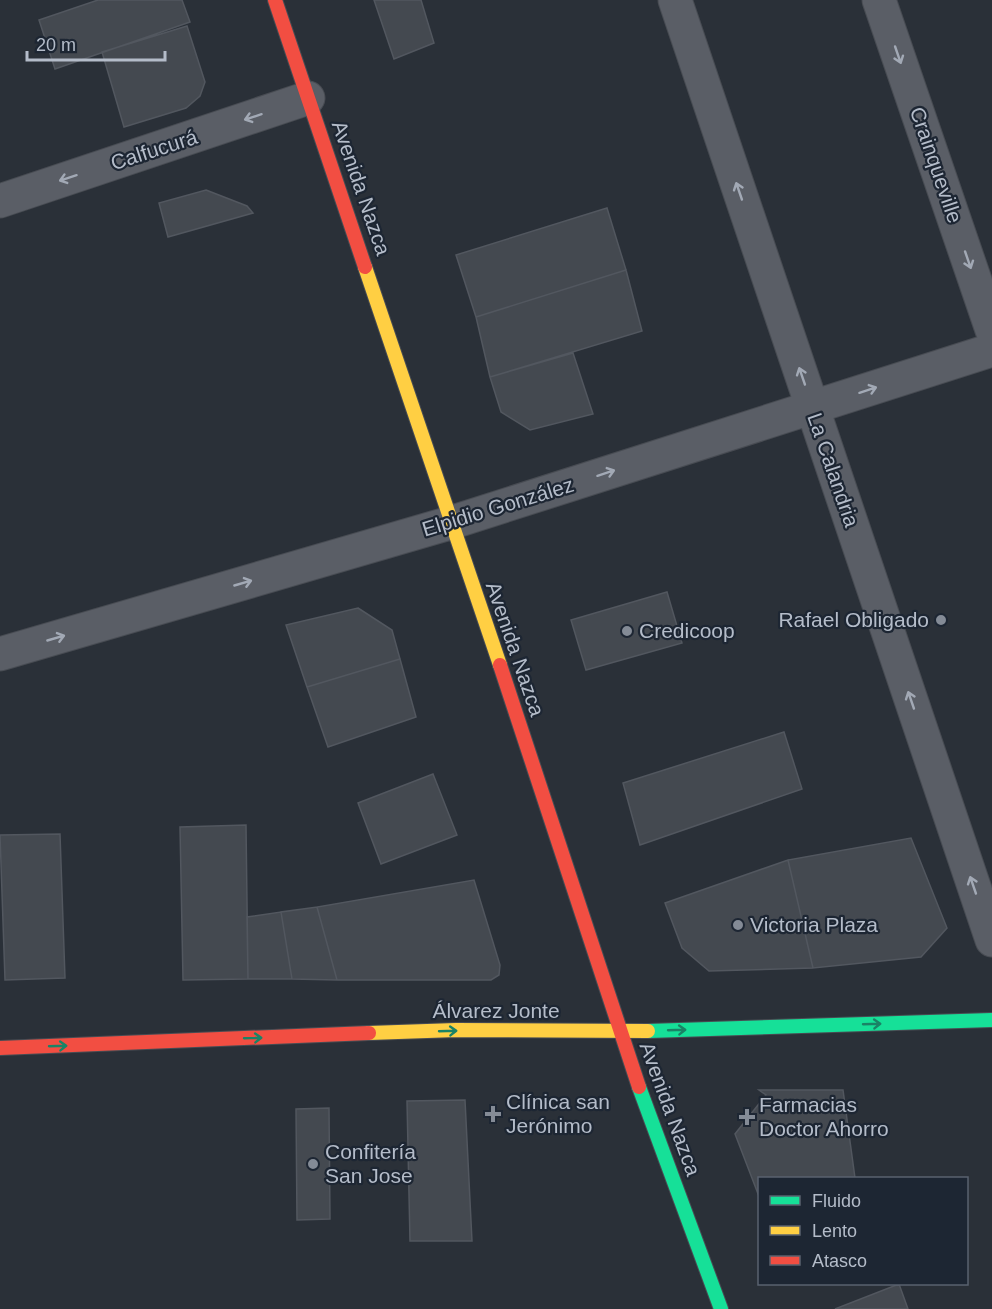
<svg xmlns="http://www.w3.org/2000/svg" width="992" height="1309" font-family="Arial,sans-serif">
<rect width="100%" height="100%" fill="#2a3038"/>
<!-- building -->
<path fill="#444950" stroke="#52575f" stroke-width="1.5" d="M 98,0 L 182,0 L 190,22 L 55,69 L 39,20 Z
M 374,0 L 421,0 L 434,43 L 394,59 Z
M 187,26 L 205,82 L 200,96 L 186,108 L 124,127 L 102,52 Z
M 206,190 L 247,206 L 253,213 L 168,237 L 159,203 Z
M 607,208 L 626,270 L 476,317 L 456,255 Z
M 626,270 L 642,331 L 490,377 L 476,317 Z
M 573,353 L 593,414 L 530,430 L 501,412 L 490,377 Z
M 667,592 L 682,643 L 586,670 L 571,620 Z
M 358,608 L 392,630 L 400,659 L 307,687 L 286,625 Z
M 400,659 L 416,717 L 328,747 L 307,687 Z
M 784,732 L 802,789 L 640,845 L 623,783 Z
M 433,774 L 457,835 L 381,864 L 358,803 Z
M 246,825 L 248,979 L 183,980 L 180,827 Z
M 60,834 L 65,978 L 5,980 L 0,835 Z
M 911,838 L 947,928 L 921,957 L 813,968 L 788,860 Z
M 788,860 L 813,968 L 709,971 L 682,948 L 665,903 Z
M 474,880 L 500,965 L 499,975 L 491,980 L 337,980 L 317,907 Z
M 317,907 L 337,980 L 292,979 L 281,912 Z
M 281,912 L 292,979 L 248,979 L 247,917 Z
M 759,1090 L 843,1090 L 855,1178 L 760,1178 L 760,1199 L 735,1134 L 766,1095 Z
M 465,1100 L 472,1241 L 410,1241 L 407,1101 Z
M 329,1108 L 330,1219 L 297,1220 L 296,1109 Z
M 899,1284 L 908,1309 L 835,1309 Z"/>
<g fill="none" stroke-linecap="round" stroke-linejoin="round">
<defs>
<path id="street" d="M 675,0 L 992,940
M 879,0 L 992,330
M 0,201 L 308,98
M 0,654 L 450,523 L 992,350"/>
<path id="fast" d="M 648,1031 L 992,1020
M 639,1087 L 721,1309"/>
<path id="slow" d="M 365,267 L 500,665
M 369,1033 L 456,1030 L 648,1031"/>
<path id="jam" d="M 275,0 L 365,267
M 500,665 L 639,1087
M 0,1048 L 369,1033"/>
</defs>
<!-- street casing -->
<use href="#street" stroke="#484c53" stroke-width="35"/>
<!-- fast casing -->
<use href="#fast" stroke="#484c53" stroke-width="16"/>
<!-- slow casing -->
<use href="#slow" stroke="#484c53" stroke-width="16"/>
<!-- jam casing -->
<use href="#jam" stroke="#484c53" stroke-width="16"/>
<!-- street -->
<use href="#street" stroke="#5a5e66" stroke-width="33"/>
<!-- fast -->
<use href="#fast" stroke="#16e098" stroke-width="14"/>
<!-- slow -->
<use href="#slow" stroke="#ffcf43" stroke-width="14"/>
<!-- jam -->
<use href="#jam" stroke="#f24e42" stroke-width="14"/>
</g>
<!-- one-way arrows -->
<defs><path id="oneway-shaft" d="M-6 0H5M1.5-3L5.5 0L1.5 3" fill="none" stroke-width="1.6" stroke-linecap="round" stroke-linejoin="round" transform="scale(1.5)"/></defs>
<g stroke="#a2a9b5">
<use href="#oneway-shaft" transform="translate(898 55) rotate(71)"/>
<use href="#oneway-shaft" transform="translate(253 117) rotate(162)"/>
<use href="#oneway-shaft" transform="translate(68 178) rotate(162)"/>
<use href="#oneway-shaft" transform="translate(739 191) rotate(-109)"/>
<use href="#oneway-shaft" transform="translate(968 260) rotate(71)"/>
<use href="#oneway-shaft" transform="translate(802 376) rotate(-109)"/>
<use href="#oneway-shaft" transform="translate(868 390) rotate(-18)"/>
<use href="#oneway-shaft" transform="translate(606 473) rotate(-18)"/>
<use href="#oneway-shaft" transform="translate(243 583) rotate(-16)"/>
<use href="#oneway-shaft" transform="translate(56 638) rotate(-16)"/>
<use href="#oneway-shaft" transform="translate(911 700) rotate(-109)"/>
<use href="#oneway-shaft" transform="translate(973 885) rotate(-109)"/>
</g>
<g stroke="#1a8366">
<use href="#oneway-shaft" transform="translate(872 1024) rotate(-2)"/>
<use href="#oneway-shaft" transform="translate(677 1030) rotate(-2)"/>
<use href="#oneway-shaft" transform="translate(448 1031) rotate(-2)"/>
<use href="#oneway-shaft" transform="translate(253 1038) rotate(-2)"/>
<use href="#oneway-shaft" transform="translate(58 1046) rotate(-2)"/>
</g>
<!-- markers -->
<g fill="#848b96" stroke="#1d2633" stroke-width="2">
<circle cx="941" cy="620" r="6"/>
<circle cx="627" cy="631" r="6"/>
<circle cx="738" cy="925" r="6"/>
<path d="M490 1105h6v6h6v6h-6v6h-6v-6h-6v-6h6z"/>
<path d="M744 1108h6v6h6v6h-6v6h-6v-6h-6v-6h6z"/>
<circle cx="313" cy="1164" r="6"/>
</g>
<g text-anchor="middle" stroke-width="4.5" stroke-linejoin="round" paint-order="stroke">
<!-- street labels -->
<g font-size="21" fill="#b4bcc9" stroke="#1d2633">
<text transform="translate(154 150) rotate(-18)" y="7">Calfucurá</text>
<text transform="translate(936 165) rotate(71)" y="7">Crainqueville</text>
<text transform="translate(361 188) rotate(71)" y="7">Avenida Nazca</text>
<text transform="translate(833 470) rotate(71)" y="7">La Calandria</text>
<text transform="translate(498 507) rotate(-17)" y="7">Elpidio González</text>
<text transform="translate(515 649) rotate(71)" y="7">Avenida Nazca</text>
<text x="496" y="1018">Álvarez Jonte</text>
<text transform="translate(670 1109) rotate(70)" y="7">Avenida Nazca</text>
</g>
<!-- poi labels -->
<g font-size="21" fill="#b4bcc9" stroke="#1d2633" text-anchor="start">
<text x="929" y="627" text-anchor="end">Rafael Obligado</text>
<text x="639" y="638">Credicoop</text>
<text x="750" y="932">Victoria Plaza</text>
<text x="506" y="1109">Clínica san<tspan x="506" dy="24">Jerónimo</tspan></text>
<text x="759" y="1112">Farmacias<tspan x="759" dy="24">Doctor Ahorro</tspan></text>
<text x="325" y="1159">Confitería<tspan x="325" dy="24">San Jose</tspan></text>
</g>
</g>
<!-- legend -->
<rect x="758" y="1177" width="210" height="108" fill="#1d2633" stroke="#59626f" stroke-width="1.5"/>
<rect x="770" y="1196" width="30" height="9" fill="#16e098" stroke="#59626f" stroke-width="1.5"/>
<text x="812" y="1207" font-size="18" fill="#b4bcc9">Fluido</text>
<rect x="770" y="1226" width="30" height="9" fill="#ffcf43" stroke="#59626f" stroke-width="1.5"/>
<text x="812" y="1237" font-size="18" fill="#b4bcc9">Lento</text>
<rect x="770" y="1256" width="30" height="9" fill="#f24e42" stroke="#59626f" stroke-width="1.5"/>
<text x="812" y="1267" font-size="18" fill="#b4bcc9">Atasco</text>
<!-- scale -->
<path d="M27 51v9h138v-9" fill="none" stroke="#b4bcc9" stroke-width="3"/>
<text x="36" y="51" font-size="18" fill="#b4bcc9" stroke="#1d2633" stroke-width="4.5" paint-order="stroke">20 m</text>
</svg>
